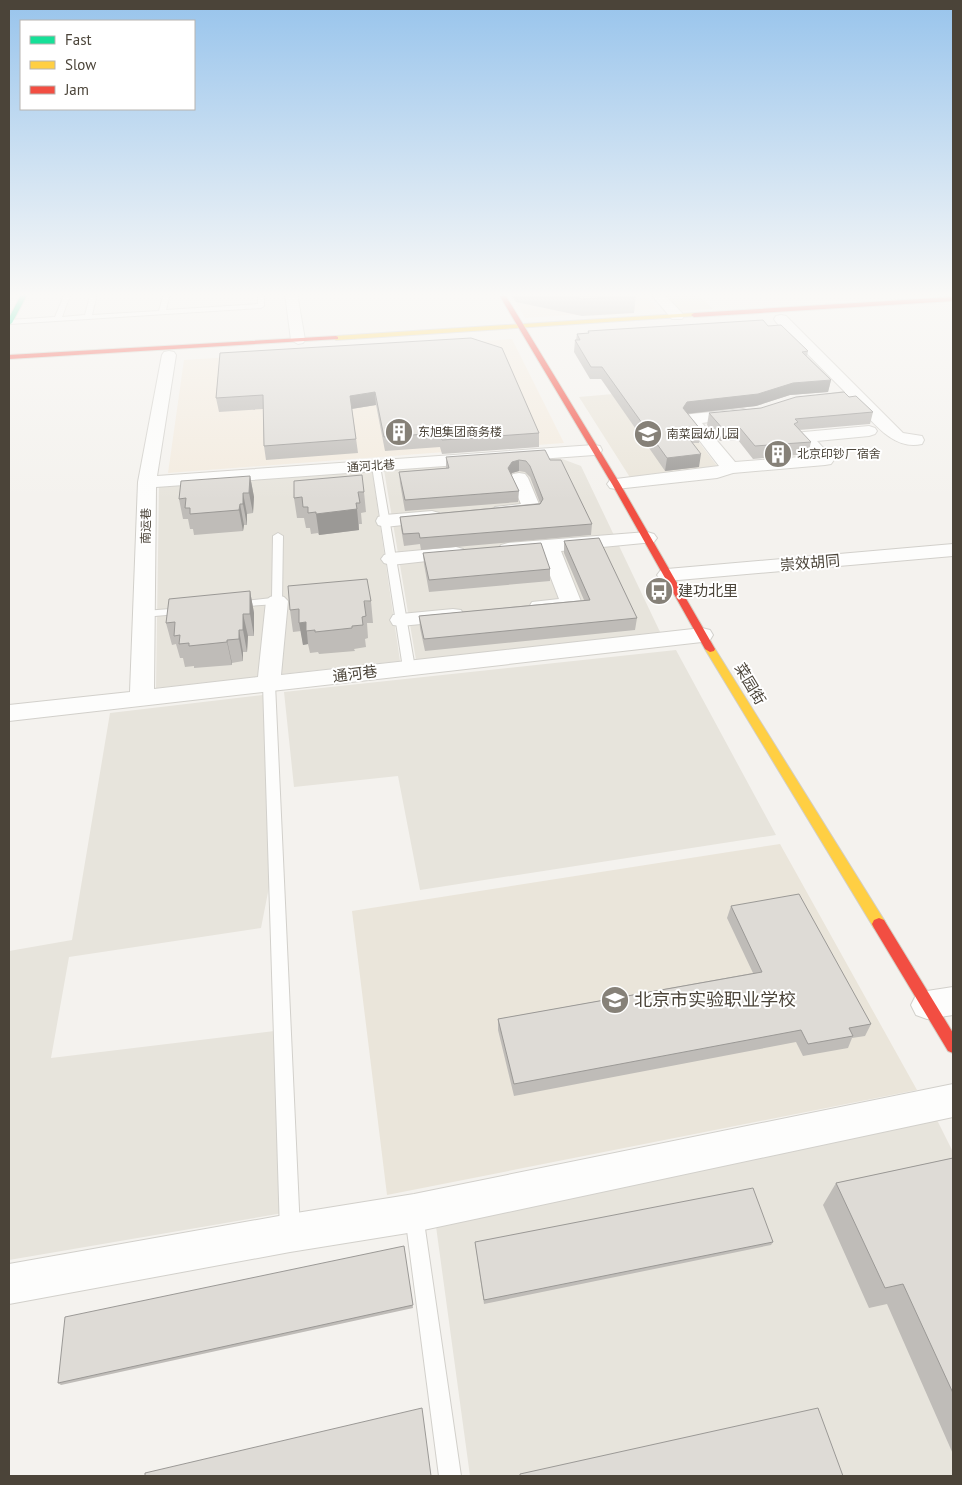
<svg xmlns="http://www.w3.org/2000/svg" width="962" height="1485" font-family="'PT Sans','Noto Sans SC',sans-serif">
<rect width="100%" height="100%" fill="#f4f2ee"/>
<!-- residential -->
<path fill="#e7e4dc" d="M 557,457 L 581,466 L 661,634 L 416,660 L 384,470 Z
M 372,470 L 400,661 L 156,688 L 159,487 Z
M 676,650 L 776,835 L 420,890 L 398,776 L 294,787 L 284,692 Z
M 263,695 L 271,877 L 261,928 L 69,957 L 51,1058 L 283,1030 L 283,1213 L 9,1260 L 9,951 L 72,940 L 110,713 Z
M 937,1120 L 953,1152 L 953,1476 L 470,1476 L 435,1219 Z"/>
<!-- commercial -->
<path fill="#f3ebdf" d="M 511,293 L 643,293 L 657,309 L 525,318 Z
M 512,339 L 564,443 L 168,473 L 184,360 Z"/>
<!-- education -->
<path fill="#eae5da" d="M 660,293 L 697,293 L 713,309 L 677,311 Z
M 659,390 L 721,471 L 631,479 L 579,397 Z
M 780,844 L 917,1090 L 387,1195 L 352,911 Z"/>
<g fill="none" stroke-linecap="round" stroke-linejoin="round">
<defs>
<path id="lane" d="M 65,293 L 71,293 L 62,317 L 85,315 L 91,293 L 97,293 L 92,315 L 159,311 L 164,293 L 170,293 L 166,310 L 258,304 L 258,293 L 264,293 L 264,306 L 261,308 L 9,324 L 9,320 L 55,317 Z
M 290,293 L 313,293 L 292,296 L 290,295 Z
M 376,463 L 380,466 L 415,668 L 409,672 L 403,668 L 372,466 Z
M 278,533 L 283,536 L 282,601 L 277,604 L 232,607 L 231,605 L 236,602 L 272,598 L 273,536 Z
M 184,608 L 189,611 L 188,613 L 144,617 L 139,614 L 144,611 Z
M 269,680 L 275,684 L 300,1231 L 297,1238 L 290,1241 L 283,1238 L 280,1231 L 263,684 Z
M 414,1206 L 421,1208 L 423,1215 L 461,1476 L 439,1476 L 405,1215 L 407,1208 Z"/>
<path id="street" d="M 285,293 L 297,293 L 305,340 L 303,343 L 298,344 L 291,340 Z
M 650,293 L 663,293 L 682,313 L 684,316 L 682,319 L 672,319 Z
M 781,315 L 786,316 L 903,433 L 922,436 L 924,440 L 922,444 C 892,451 872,420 853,401 L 816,405 L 810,403 L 808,400 L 810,397 L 845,392 L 776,322 L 774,319 L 776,316 Z
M 169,351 L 174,352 L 176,355 L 157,476 L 594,445 L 600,446 L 602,450 L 600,454 L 594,455 L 156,487 L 154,689 L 258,677 L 266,601 L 270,597 L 277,595 L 284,597 L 288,601 L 281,675 L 702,628 L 710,630 L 713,635 L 710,640 L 702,642 L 9,721 L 9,705 L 130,692 L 138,482 L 162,355 L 164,352 Z
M 743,409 L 749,411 L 751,414 L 749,417 L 702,423 L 735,462 L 812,456 L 796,437 L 798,433 L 804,432 L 869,426 L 875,428 L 877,431 L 875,434 L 869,436 L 817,441 L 834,460 L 831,464 L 825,465 L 733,473 L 717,478 L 616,489 L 610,488 L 607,484 L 610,480 L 616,479 L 719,466 L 683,419 L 685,416 L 691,414 Z
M 519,473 L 525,474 L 528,478 L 541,509 L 539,513 C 526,516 508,518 495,515 L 493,511 L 495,507 L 521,504 L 510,478 L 513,474 Z
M 432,511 L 439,513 L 441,517 L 439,521 L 385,527 L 378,525 L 376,521 L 378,517 L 385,515 Z
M 647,532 L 654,534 L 657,538 L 654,542 L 561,551 L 582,604 L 578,608 C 564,612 547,615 532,612 L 529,607 L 532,602 L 559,599 L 541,552 L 508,555 L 501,553 L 498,549 L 501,545 L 508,543 Z
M 953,544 L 953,556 L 667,581 L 660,579 L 657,575 L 660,571 L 667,569 Z
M 456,547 L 463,549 L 466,553 L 463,557 L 391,565 L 384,563 L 381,559 L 384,555 L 391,553 Z
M 453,609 L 461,610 L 464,615 L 461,620 L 401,626 L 393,625 L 390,620 L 393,615 L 401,614 Z
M 953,987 L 953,1015 L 927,1019 L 916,1015 L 911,1005 L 916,995 L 927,991 Z
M 953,1084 L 953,1117 L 414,1232 L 290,1252 L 9,1304 L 9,1264 L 290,1214 L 414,1194 Z"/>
<path id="fast" d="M 22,293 L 28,293 L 12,323 L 9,325 L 9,318 Z"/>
<path id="slow" d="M 694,313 L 697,315 L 696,316 L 336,340 L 333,338 L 336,336 Z
M 710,646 L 715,649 L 884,920 L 886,924 L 884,928 L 879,930 L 874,928 L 705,649 Z"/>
<path id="jam" d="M 498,293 L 504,293 L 620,484 L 715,649 L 714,651 L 710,652 L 705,649 L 612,484 Z
M 953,297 L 953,301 L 694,317 L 691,315 L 694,313 Z
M 336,336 L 338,337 L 338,339 L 9,359 L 9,355 Z
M 879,918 L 884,920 L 953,1033 L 953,1053 L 948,1051 L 874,928 L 872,924 L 874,920 Z"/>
</defs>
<!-- lane casing -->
<use href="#lane" stroke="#d2d0cb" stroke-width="2"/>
<!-- street casing -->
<use href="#street" stroke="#d2d0cb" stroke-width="2"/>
<!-- fast casing -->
<use href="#fast" stroke="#d3cfc5" stroke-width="2"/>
<!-- slow casing -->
<use href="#slow" stroke="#d3cfc5" stroke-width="2"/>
<!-- jam casing -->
<use href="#jam" stroke="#d3cfc5" stroke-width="2"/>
<!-- lane -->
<use href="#lane" fill="#fdfdfc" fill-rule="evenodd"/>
<!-- street -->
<use href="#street" fill="#fdfdfc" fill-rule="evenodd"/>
<!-- fast -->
<use href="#fast" fill="#16e098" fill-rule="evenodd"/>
<!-- slow -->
<use href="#slow" fill="#ffcf43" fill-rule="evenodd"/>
<!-- jam -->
<use href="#jam" fill="#f24e42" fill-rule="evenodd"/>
</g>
<!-- wall -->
<path fill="#bfbcb8" d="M 511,293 L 633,293 L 636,296 L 634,313 L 582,316 L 516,302 L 511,295 Z
M 768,326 L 808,351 L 807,356 L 831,380 L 828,392 L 790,395 L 756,406 L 688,414 L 701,430 L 699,443 L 693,443 L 699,467 L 665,471 L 601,379 L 590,379 L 574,352 L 575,340 L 576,340 L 577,334 L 588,333 L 588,331 Z
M 220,353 L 539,433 L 539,447 L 442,454 L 440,447 L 385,451 L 376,405 L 352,409 L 358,453 L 266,460 L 264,446 L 263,409 L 219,412 L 216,398 Z
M 761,408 L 873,412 L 870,424 L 799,430 L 811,442 L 808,454 L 753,459 L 738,440 L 720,441 L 707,425 L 709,413 Z
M 446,457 L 550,460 L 592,524 L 591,535 L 421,550 L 420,544 L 404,546 L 401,528 L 400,517 L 540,503 L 530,477 L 525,472 L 519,471 L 512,473 L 511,474 L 519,491 L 518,502 L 405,511 L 400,483 L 399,472 L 446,468 Z
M 250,476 L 254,497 L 253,513 L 247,514 L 247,525 L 244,525 L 243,531 L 194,535 L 193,529 L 190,529 L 188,519 L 183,519 L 179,499 Z
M 364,492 L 366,512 L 361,513 L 362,524 L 359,524 L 359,530 L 319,535 L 318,533 L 311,534 L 310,528 L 306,528 L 304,518 L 297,518 L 294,498 Z
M 564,541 L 637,618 L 635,630 L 425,651 L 420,628 L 419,616 L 584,600 L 564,553 Z
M 423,553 L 550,569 L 550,581 L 429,592 L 424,564 Z
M 250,591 L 254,613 L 254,636 L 248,636 L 247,652 L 243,652 L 243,661 L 232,663 L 232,665 L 194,668 L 194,666 L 185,667 L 183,658 L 180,658 L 176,644 L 172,645 L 166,623 Z
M 371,601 L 373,623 L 367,623 L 368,638 L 365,639 L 366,647 L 354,649 L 355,651 L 319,654 L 318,652 L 310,653 L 308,644 L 303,645 L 301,631 L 293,632 L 290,610 Z
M 731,906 L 871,1024 L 865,1036 L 852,1038 L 848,1048 L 803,1056 L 796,1042 L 514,1096 L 498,1030 L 498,1019 L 753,973 L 727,918 Z
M 953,1158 L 953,1454 L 887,1304 L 869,1308 L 823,1205 L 836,1183 Z
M 475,1242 L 773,1242 L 771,1245 L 484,1304 Z
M 404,1246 L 413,1308 L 61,1385 L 58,1383 Z"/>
<!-- shaded-wall -->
<path fill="#9b9996" d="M 831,380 L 828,392 L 790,395 L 756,406 L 685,414 L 683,408 L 687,402 L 793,383 Z
M 375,392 L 376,405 L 351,409 L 350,396 Z
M 701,454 L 699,467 L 665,471 L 667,458 Z
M 519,460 L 519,471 L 512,473 L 508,479 L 508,468 L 512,462 Z
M 250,476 L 254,497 L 253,513 L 249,493 Z
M 243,493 L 247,514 L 247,525 L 243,504 Z
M 240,504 L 244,525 L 243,531 L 239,510 Z
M 357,509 L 359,530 L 319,535 L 316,514 Z
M 250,591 L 254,613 L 254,636 L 250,614 Z
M 243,614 L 248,636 L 247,652 L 243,630 Z
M 306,622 L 308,644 L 303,645 L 299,623 Z
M 239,630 L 243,652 L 243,661 L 239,639 Z
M 227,640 L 232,663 L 232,665 L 227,642 Z"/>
<!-- building -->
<path fill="#dedbd6" stroke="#9b9996" d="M 552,293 L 633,293 L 636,296 L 583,299 Z
M 763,320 L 768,326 L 781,325 L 808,351 L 802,352 L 831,380 L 793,383 L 758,394 L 687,402 L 683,408 L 701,430 L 684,432 L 701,454 L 667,458 L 602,367 L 591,367 L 575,340 L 580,340 L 577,334 L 589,333 L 588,331 Z
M 471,338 L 502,348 L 539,433 L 442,440 L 440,433 L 384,437 L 375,392 L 350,396 L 356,439 L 264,446 L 263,395 L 216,398 L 220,353 Z
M 844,392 L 849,397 L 856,396 L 873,412 L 795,419 L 798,422 L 794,424 L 811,442 L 755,446 L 740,428 L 723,429 L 709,413 L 761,408 L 796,397 Z
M 545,450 L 550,460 L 561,460 L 592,524 L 420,538 L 419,533 L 403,534 L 400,517 L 540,504 L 543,499 L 530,466 L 526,461 L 519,460 L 512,462 L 508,468 L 519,491 L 405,500 L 399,472 L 449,468 L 446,457 Z
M 362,475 L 364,492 L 358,492 L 360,503 L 356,503 L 357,509 L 316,514 L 316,512 L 308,513 L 308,507 L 303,507 L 302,497 L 294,498 L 294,481 Z
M 250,476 L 249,493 L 243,493 L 243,504 L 240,504 L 239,510 L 190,514 L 190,508 L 185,508 L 186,498 L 179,499 L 181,481 Z
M 599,538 L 637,618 L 424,639 L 419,616 L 590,600 L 564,541 Z
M 541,543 L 550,569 L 429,580 L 423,553 Z
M 367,579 L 371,601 L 364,601 L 366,616 L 362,617 L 363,625 L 352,626 L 352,628 L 315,632 L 315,630 L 306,631 L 306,622 L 299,623 L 299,609 L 290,610 L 288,586 Z
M 250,591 L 250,614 L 243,614 L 243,630 L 239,630 L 239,639 L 227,640 L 227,642 L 189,646 L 189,643 L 179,644 L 180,635 L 174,636 L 175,622 L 166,623 L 169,599 Z
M 799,894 L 871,1024 L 849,1028 L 853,1036 L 808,1044 L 801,1030 L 514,1084 L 498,1019 L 762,972 L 731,906 Z
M 953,1158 L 953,1393 L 903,1284 L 885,1288 L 836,1183 Z
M 753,1188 L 773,1242 L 484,1300 L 475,1242 Z
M 404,1246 L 413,1305 L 58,1383 L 65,1317 Z
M 422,1408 L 431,1476 L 145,1476 L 145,1473 Z
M 818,1408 L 843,1476 L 520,1476 L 520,1474 Z"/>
<!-- sky -->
<linearGradient id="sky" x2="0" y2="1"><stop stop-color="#98c4ec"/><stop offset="0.59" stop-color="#faf9f7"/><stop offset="1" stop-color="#faf9f7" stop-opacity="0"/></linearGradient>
<rect width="962" height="500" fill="url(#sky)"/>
<!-- icons -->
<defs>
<symbol id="building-disc" viewBox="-11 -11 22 22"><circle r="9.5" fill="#868178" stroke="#fff"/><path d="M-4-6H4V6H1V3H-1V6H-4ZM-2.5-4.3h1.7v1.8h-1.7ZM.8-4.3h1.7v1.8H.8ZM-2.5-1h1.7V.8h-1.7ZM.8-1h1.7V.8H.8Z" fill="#fff"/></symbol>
<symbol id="school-disc" viewBox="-11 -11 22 22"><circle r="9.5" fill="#868178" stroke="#fff"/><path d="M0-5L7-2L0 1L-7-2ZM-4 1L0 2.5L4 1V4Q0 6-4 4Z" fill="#fff"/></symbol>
<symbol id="bus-disc" viewBox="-11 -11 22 22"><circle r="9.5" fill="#868178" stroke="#fff"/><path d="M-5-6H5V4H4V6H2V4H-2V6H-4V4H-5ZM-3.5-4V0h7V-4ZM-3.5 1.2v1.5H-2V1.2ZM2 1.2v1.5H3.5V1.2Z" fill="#fff"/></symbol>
</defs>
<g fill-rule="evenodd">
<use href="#building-disc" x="383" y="416" width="32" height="32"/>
<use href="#school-disc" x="632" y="418" width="32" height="32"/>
<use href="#building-disc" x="762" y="438" width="32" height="32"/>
<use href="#bus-disc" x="643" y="575" width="32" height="32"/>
<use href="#school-disc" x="599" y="984" width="32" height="32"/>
</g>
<g text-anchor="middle" stroke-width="4" stroke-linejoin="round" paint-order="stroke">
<!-- far-poi labels -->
<g font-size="12" fill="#4b4439" stroke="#fff" text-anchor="start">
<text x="418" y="436">东旭集团商务楼</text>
<text x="667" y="438">南菜园幼儿园</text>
<text x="797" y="458">北京印钞厂宿舍</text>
</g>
<!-- far-street labels -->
<g font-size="12" fill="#4b4439" stroke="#fff">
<text transform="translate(371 466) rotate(-4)" y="4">通河北巷</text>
<text transform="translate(146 526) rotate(-89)" y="4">南运巷</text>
</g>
<!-- street labels -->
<g font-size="15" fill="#4b4439" stroke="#fff">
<text transform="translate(810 563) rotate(-5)" y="5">崇效胡同</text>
<text transform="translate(355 674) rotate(-7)" y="5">通河巷</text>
<text transform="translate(750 684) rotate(59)" y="5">菜园街</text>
</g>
<!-- poi labels -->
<g font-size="15" fill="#4b4439" stroke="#fff" text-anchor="start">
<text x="678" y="596">建功北里</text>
</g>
<!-- near-poi labels -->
<g font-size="18" fill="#4b4439" stroke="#fff" text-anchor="start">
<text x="634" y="1006">北京市实验职业学校</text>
</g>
</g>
<!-- border -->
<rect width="962" height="1485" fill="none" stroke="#4b4439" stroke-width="20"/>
<!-- legend -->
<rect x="20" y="20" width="175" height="90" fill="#ffffff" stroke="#b7b4b0"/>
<rect x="30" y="36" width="25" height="8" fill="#16e098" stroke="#b7b4b0"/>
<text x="65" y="45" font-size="15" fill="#4b4439">Fast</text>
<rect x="30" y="61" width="25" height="8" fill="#ffcf43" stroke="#b7b4b0"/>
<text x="65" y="70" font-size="15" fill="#4b4439">Slow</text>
<rect x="30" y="86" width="25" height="8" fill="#f24e42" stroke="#b7b4b0"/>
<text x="65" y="95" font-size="15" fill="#4b4439">Jam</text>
</svg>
